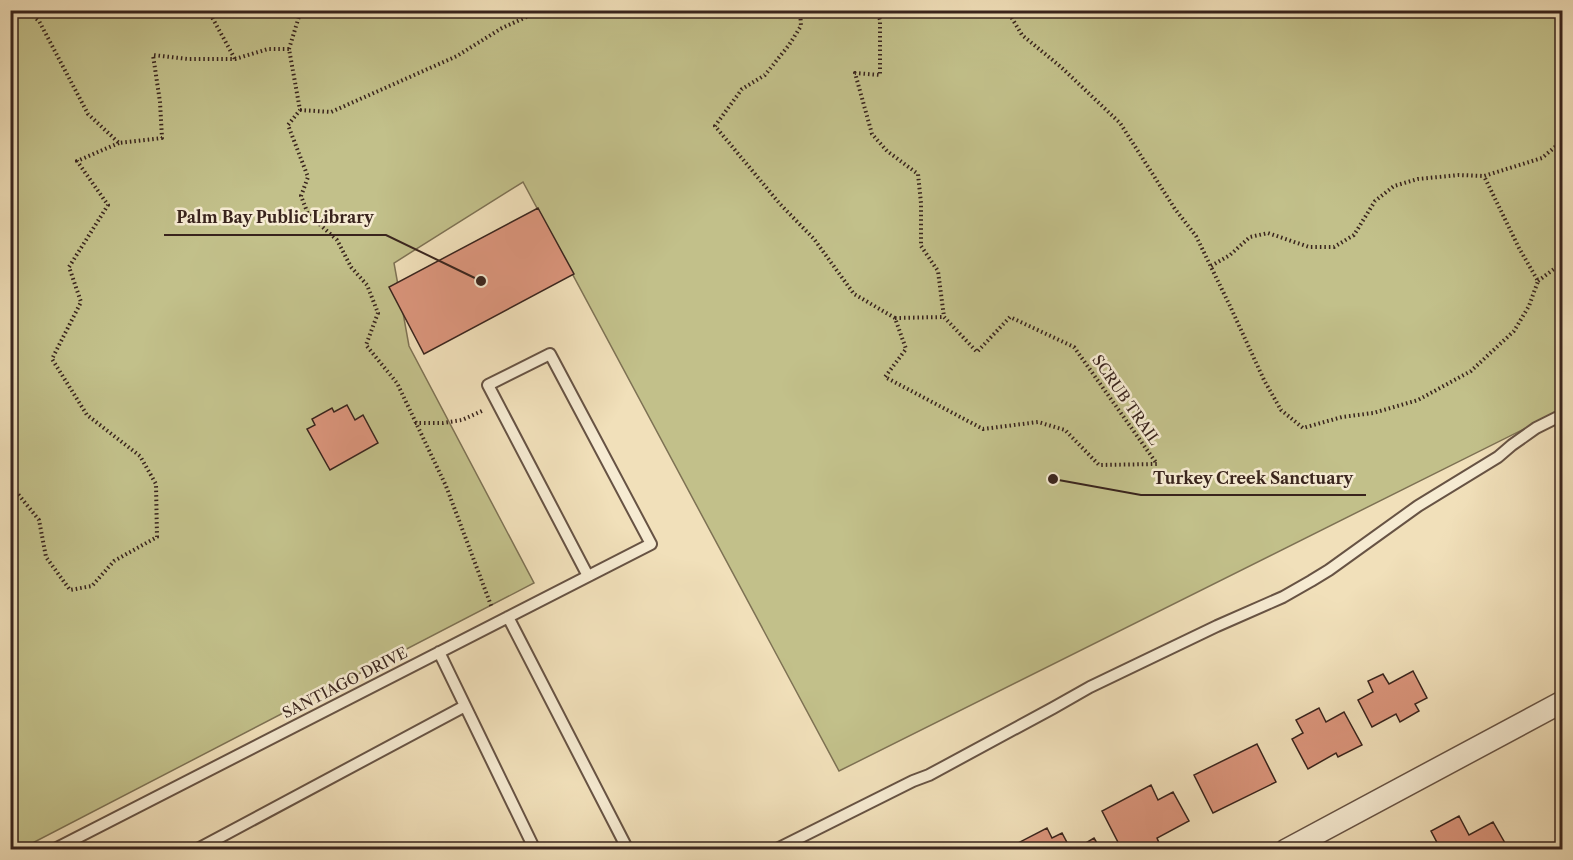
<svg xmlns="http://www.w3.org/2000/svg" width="1573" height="860" font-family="'Libre Caslon Text',serif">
<rect width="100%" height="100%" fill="#f1e0ba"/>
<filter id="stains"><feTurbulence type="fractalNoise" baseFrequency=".00333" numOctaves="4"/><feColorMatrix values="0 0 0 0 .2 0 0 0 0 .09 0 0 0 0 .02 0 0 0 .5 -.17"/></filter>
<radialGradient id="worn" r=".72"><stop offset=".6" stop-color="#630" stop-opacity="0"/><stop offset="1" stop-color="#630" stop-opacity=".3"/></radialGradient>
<!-- green -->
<path fill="#c2c08a" stroke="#7e7254" stroke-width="1.5" d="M 10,11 L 1562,11 L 1562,410 L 839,771 L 523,182 L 394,263 L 409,346 L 534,583 L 21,849 L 11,849 Z"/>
<!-- building -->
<path fill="#db957c" stroke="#39241d" stroke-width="1.5" d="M 538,208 L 574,274 L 424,354 L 389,287 Z
M 347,405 L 355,420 L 363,415 L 378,443 L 330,470 L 307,429 L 315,425 L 312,419 L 332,408 L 334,412 Z
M 1413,671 L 1427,698 L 1415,704 L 1419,711 L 1400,722 L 1396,714 L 1372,727 L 1358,700 L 1373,692 L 1368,681 L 1383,674 L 1389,684 Z
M 1319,708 L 1326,722 L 1344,712 L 1362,745 L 1338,757 L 1336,753 L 1308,769 L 1292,739 L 1303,733 L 1296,720 Z
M 1257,744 L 1276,782 L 1213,813 L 1194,775 Z
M 1151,785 L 1158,800 L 1173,792 L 1189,821 L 1157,838 L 1162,850 L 1122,850 L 1102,811 Z
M 1459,816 L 1469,835 L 1493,822 L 1509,850 L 1441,850 L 1431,831 Z
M 1047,828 L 1052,838 L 1062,833 L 1071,850 L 1016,850 L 1014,845 Z
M 1094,838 L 1101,850 L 1074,850 Z"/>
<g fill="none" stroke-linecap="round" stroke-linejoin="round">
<defs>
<path id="service" d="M 508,617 L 628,850
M 439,652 L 535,850
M 53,850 L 651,544 L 550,354 L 488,385 L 588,576
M 196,850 L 465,706
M 775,850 L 913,781 L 929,775 L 1053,708 L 1090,687 L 1217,626 L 1283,597 L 1311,581 L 1329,570 L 1418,506 L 1498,457 L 1512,445 L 1536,428 L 1562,415"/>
<path id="minor" d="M 1286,850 L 1562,702"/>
</defs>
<!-- service casing -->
<use href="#service" stroke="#675344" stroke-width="14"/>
<!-- minor casing -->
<use href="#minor" stroke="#675344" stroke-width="24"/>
<!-- path -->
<path stroke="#39241d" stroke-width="4" stroke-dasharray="1.5 3" stroke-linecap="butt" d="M 26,10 L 39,21 L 88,114 L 119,143 L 162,138 L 160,102 L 153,55 L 188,59 L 235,59 L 268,49 L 289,49 L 300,110 L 288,125 L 308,177 L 301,196 L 308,214 L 337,240 L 351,267 L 367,285 L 378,313 L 366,345 L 397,383 L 446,486 L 492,608
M 208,10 L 235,59
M 800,10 L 801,26 L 789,45 L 765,75 L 742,89 L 715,126 L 780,204 L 814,239 L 854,294 L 895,318 L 906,349 L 885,377 L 983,429 L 1038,422 L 1065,430 L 1099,465 L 1157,464 L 1074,347 L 1010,317 L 977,352 L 944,317 L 938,271 L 921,246 L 921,203 L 918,174 L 887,151 L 872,134 L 855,73 L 880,75 L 880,20 L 877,10
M 1007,10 L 1022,35 L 1061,67 L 1120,123 L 1175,209 L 1196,236 L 1230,306 L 1264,380 L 1281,410 L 1303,428 L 1342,417 L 1373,413 L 1418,400 L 1471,371 L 1514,331 L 1529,306 L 1538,281 L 1519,248 L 1484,176 L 1542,158 L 1562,141
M 289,49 L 301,10
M 300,110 L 331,112 L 457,56 L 502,28 L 542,10
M 1211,266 L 1230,255 L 1250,237 L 1268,233 L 1309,247 L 1334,247 L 1354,235 L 1375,201 L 1394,186 L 1418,179 L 1459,175 L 1484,176
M 1538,281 L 1562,263
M 895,318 L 944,317
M 415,423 L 443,423 L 462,420 L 484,410
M 10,484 L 39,520 L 46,557 L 70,590 L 92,586 L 114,561 L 157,537 L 156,484 L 140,456 L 87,415 L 52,359 L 81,302 L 69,267 L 108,205 L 77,161 L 119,143"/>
<!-- service -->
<use href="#service" stroke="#f6ebd2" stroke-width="10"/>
<!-- minor -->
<use href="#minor" stroke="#f6ebd2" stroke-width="21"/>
</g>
<g text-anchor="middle" stroke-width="5" stroke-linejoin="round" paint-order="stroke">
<!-- street labels -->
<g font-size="15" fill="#39241d" stroke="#f6ebd2">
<text transform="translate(1126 400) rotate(55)" y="5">SCRUB TRAIL</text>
<text transform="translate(345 683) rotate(-27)" y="5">SANTIAGO DRIVE</text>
</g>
</g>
<!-- callouts -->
<path fill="none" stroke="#39241d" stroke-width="2" d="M481 281L386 235H164M1053 479L1141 495H1366"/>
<g fill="#39241d" stroke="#f6ebd2" stroke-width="2">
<circle cx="481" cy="281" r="6"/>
<circle cx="1053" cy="479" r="6"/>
</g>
<g font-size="16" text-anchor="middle" font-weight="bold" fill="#39241d" stroke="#f6ebd2" stroke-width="5" stroke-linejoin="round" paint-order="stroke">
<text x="275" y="223">Palm Bay Public Library</text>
<text x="1253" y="484">Turkey Creek Sanctuary</text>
</g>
<!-- margin -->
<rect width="1573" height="860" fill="none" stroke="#f1e0ba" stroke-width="36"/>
<rect x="12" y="12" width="1549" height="836" fill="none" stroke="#39241d" stroke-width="3"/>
<rect x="18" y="18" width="1537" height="824" fill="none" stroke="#39241d" stroke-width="1.5"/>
<rect width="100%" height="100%" filter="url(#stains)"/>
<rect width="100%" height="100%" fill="url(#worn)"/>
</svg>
